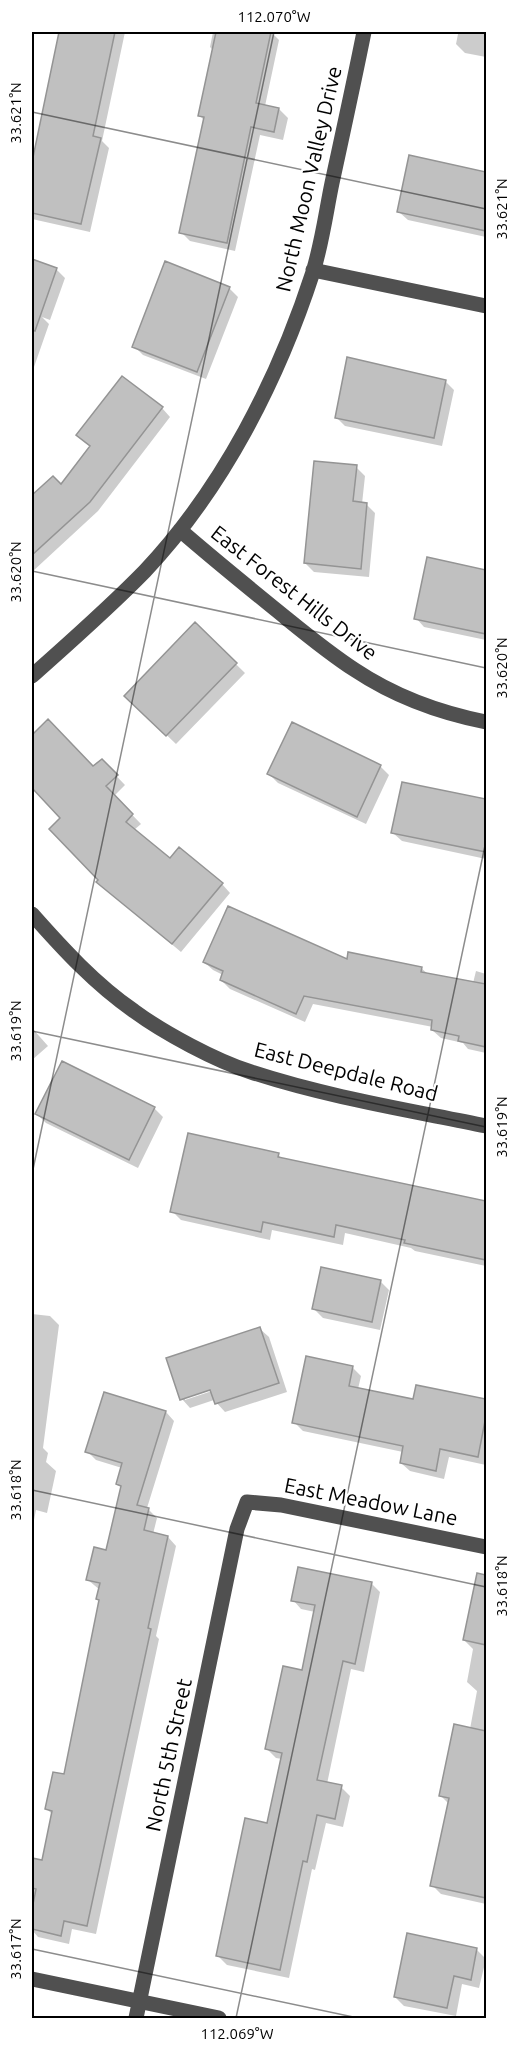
<svg xmlns="http://www.w3.org/2000/svg" width="518" height="2050" font-family="Ubuntu,sans-serif">
<rect width="100%" height="100%" fill="#fff"/>
<!-- shadow -->
<path fill="#0003" fill-rule="evenodd" d="M 60,32 L 125,32 L 102,141 L 109,148 L 90,232 L 32,219 L 32,168 Z
M 213,32 L 271,32 L 279,40 L 265,106 L 279,109 L 288,118 L 283,140 L 260,135 L 235,251 L 190,241 L 181,232 L 205,121 L 199,115 L 213,50 L 210,47 Z
M 449,32 L 486,32 L 486,57 L 465,53 L 456,44 L 458,34 Z
M 410,157 L 486,173 L 486,237 L 408,220 L 399,212 Z
M 32,261 L 56,269 L 65,278 L 50,320 L 42,317 L 49,324 L 34,367 L 32,366 Z
M 229,288 L 238,297 L 206,379 L 143,355 L 134,346 Z
M 445,381 L 454,390 L 442,446 L 345,426 L 336,417 Z
M 162,408 L 170,417 L 98,511 L 32,572 L 32,497 L 53,478 L 61,486 L 91,447 L 78,435 Z
M 356,467 L 365,476 L 362,504 L 366,504 L 375,513 L 369,577 L 314,572 L 305,563 Z
M 428,559 L 486,571 L 486,640 L 424,627 L 416,618 Z
M 195,624 L 245,673 L 176,744 L 126,696 Z
M 48,721 L 93,768 L 102,761 L 125,785 L 114,796 L 141,824 L 134,830 L 170,860 L 222,884 L 230,893 L 181,952 L 107,890 L 62,818 L 32,786 L 32,762 L 40,754 L 32,745 L 32,737 Z
M 380,766 L 389,775 L 366,824 L 278,783 L 269,774 Z
M 403,783 L 486,800 L 486,859 L 402,841 L 393,833 Z
M 348,961 L 421,968 L 428,974 L 473,983 L 476,971 L 486,974 L 486,1053 L 468,1049 L 463,1043 L 441,1038 L 432,1030 L 433,1027 L 313,1004 L 305,1022 L 230,989 L 221,980 L 223,975 L 213,970 L 204,962 Z
M 32,1028 L 48,1046 L 32,1060 Z
M 154,1108 L 163,1117 L 138,1168 L 46,1123 L 37,1114 Z
M 278,1155 L 283,1159 L 486,1202 L 486,1266 L 415,1251 L 411,1248 L 345,1233 L 343,1245 L 272,1230 L 270,1240 L 181,1220 L 172,1211 Z
M 380,1281 L 389,1290 L 380,1330 L 323,1318 L 314,1309 Z
M 32,1314 L 50,1316 L 59,1325 L 43,1448 L 48,1453 L 46,1462 L 56,1471 L 47,1513 L 36,1510 L 32,1530 Z
M 260,1329 L 269,1337 L 287,1392 L 225,1412 L 214,1400 L 190,1408 L 182,1399 ZM 217,1386 L 218,1389 L 185,1400 L 185,1397 Z
M 352,1367 L 361,1376 L 358,1389 L 414,1401 L 417,1387 L 486,1401 L 486,1465 L 449,1457 L 444,1479 L 410,1471 L 401,1463 L 403,1452 L 303,1431 L 294,1422 Z
M 166,1412 L 174,1421 L 147,1508 L 157,1518 L 153,1534 L 168,1537 L 176,1546 L 156,1636 L 159,1639 L 96,1934 L 72,1929 L 69,1944 L 38,1937 L 32,1930 L 32,1917 L 36,1895 L 32,1893 L 32,1859 L 43,1862 L 53,1815 L 47,1809 L 65,1776 L 100,1601 L 100,1590 L 88,1580 L 107,1552 L 122,1488 L 118,1484 L 122,1468 L 96,1460 L 87,1451 Z
M 371,1583 L 380,1592 L 364,1672 L 351,1669 L 327,1784 L 341,1787 L 350,1796 L 343,1827 L 326,1823 L 315,1870 L 312,1869 L 289,1978 L 227,1965 L 218,1956 L 268,1825 L 282,1759 L 276,1758 L 267,1749 L 303,1672 L 315,1612 L 301,1609 L 293,1600 Z
M 473,1597 L 486,1600 L 486,1904 L 441,1894 L 432,1885 L 449,1804 L 440,1795 L 470,1729 L 477,1691 L 467,1682 L 473,1649 L 464,1640 Z
M 408,1935 L 477,1950 L 486,1959 L 479,1988 L 462,1984 L 456,2016 L 404,2006 L 395,1997 Z"/>
<!-- building -->
<path fill="#c0c0c0" stroke="#949494" stroke-width="1.5" d="M 59,32 L 115,32 L 93,136 L 101,138 L 81,224 L 32,213 L 32,162 Z
M 216,32 L 271,32 L 256,103 L 279,108 L 274,132 L 251,127 L 227,243 L 179,233 L 204,117 L 198,116 Z
M 409,155 L 486,172 L 486,231 L 397,212 Z
M 32,259 L 57,268 L 35,331 L 32,330 Z
M 165,261 L 230,287 L 197,372 L 132,347 Z
M 347,357 L 446,380 L 434,438 L 335,418 Z
M 122,376 L 163,407 L 90,502 L 32,555 L 32,495 L 53,476 L 61,484 L 90,446 L 76,435 Z
M 314,461 L 357,465 L 353,501 L 367,503 L 361,569 L 304,563 Z
M 427,557 L 486,570 L 486,634 L 414,619 Z
M 195,622 L 237,663 L 166,736 L 124,696 Z
M 48,719 L 93,766 L 102,759 L 118,775 L 106,786 L 133,814 L 126,822 L 170,858 L 179,847 L 223,883 L 172,944 L 96,882 L 98,880 L 49,829 L 60,818 L 32,788 L 32,735 Z
M 292,722 L 381,765 L 357,817 L 267,774 Z
M 402,782 L 486,799 L 486,852 L 391,833 Z
M 228,906 L 347,959 L 348,952 L 422,967 L 421,972 L 486,984 L 486,1047 L 458,1041 L 459,1036 L 431,1030 L 432,1020 L 304,996 L 296,1014 L 220,980 L 223,971 L 203,962 Z
M 62,1061 L 155,1107 L 129,1160 L 35,1114 Z
M 188,1133 L 279,1153 L 278,1157 L 486,1201 L 486,1260 L 404,1243 L 405,1240 L 336,1225 L 334,1237 L 263,1222 L 261,1232 L 170,1212 Z
M 321,1267 L 381,1280 L 372,1322 L 312,1309 Z
M 260,1327 L 279,1383 L 215,1404 L 210,1390 L 180,1400 L 166,1358 Z
M 306,1356 L 353,1366 L 349,1386 L 413,1399 L 416,1385 L 486,1399 L 486,1416 L 478,1457 L 440,1449 L 436,1471 L 400,1463 L 403,1446 L 292,1423 Z
M 104,1392 L 166,1411 L 137,1505 L 149,1508 L 144,1530 L 168,1536 L 148,1628 L 151,1629 L 87,1926 L 64,1921 L 61,1936 L 32,1929 L 32,1909 L 36,1889 L 32,1888 L 32,1858 L 42,1860 L 52,1811 L 45,1809 L 53,1772 L 64,1774 L 99,1600 L 96,1599 L 100,1583 L 86,1580 L 94,1547 L 106,1550 L 121,1486 L 116,1484 L 122,1463 L 85,1452 Z
M 298,1567 L 372,1582 L 355,1664 L 343,1661 L 317,1780 L 342,1785 L 335,1819 L 317,1815 L 307,1862 L 303,1861 L 280,1970 L 216,1956 L 245,1818 L 267,1823 L 282,1753 L 265,1749 L 283,1666 L 302,1670 L 315,1605 L 291,1601 Z
M 477,1573 L 486,1575 L 486,1645 L 463,1640 Z
M 454,1724 L 486,1731 L 486,1898 L 430,1886 L 449,1798 L 439,1796 Z
M 407,1933 L 477,1948 L 471,1980 L 454,1976 L 447,2008 L 394,1997 Z"/>
<g fill="none" stroke-linecap="round" stroke-linejoin="round">
<!-- minor -->
<path stroke="#505050" stroke-width="15" d="M 313,270 L 486,306
M 180,530 C 211,557 243,583 275,609 C 301,630 327,652 355,670 C 394,696 441,713 486,722
M 32,676 C 70,642 109,608 145,571 C 223,488 278,380 313,272 C 322,243 326,212 332,183 C 343,132 354,82 364,32
M 32,914 C 63,949 95,984 134,1011 C 164,1033 216,1061 251,1072 C 327,1097 408,1110 486,1126
M 32,1979 L 219,2018
M 136,2018 L 237,1529 L 247,1502 L 281,1505 L 486,1547"/>
</g>
<!-- ticks -->
<path fill="none" stroke="#000" stroke-width="1.5" stroke-opacity="0.45" d="M 32,112 L 486,209M 32,571 L 486,668M 32,1031 L 486,1127M 32,1174 L 274,32M 32,1490 L 486,1587M 32,1949 L 358,2018M 236,2018 L 486,841"/>
<g text-anchor="middle" stroke-width="4.5" stroke-linejoin="round" paint-order="stroke">
<!-- street labels -->
<g font-size="21" fill="#000" stroke="#fff">
<text transform="translate(309 179) rotate(-77)" y="7">North Moon Valley Drive</text>
<text transform="translate(294 593) rotate(38)" y="7">East Forest Hills Drive</text>
<text transform="translate(346 1072) rotate(14)" y="7">East Deepdale Road</text>
<text transform="translate(371 1502) rotate(11)" y="7">East Meadow Lane</text>
<text transform="translate(169 1755) rotate(-78)" y="7">North 5th Street</text>
</g>
</g>
<!-- border -->
<rect width="518" height="2050" fill="none" stroke="#ffffff" stroke-width="66"/>
<rect x="33" y="33" width="452" height="1984" fill="none" stroke="#000" stroke-width="2"/>
<g font-size="15" text-anchor="middle" fill="#000">
<text x="274" y="22">112.070°W</text>
<text transform="translate(16 113) rotate(-90)" y="5">33.621°N</text>
<text transform="translate(502 209) rotate(-90)" y="5">33.621°N</text>
<text transform="translate(16 572) rotate(-90)" y="5">33.620°N</text>
<text transform="translate(502 668) rotate(-90)" y="5">33.620°N</text>
<text transform="translate(16 1031) rotate(-90)" y="5">33.619°N</text>
<text transform="translate(502 1127) rotate(-90)" y="5">33.619°N</text>
<text transform="translate(16 1490) rotate(-90)" y="5">33.618°N</text>
<text transform="translate(502 1586) rotate(-90)" y="5">33.618°N</text>
<text transform="translate(16 1949) rotate(-90)" y="5">33.617°N</text>
<text x="237" y="2039">112.069°W</text>
</g>
</svg>
